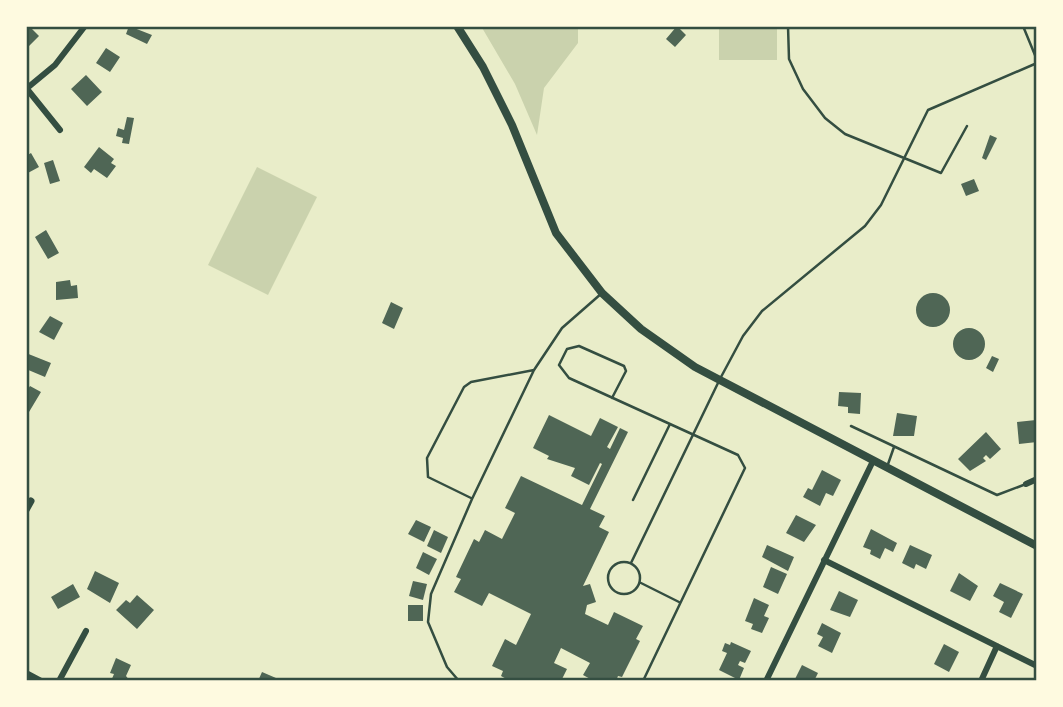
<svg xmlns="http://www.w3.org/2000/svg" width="1063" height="707" font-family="'Sofia Sans Condensed',sans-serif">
<rect width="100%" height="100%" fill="#e9edc9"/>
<!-- green -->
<path fill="#cad2ad" d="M 481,26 L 578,26 L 578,43 L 544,88 L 537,135 L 515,84 Z
M 719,26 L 777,26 L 777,60 L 719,60 Z
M 257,167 L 317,197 L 268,295 L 208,265 Z"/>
<!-- building -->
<path fill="#4f6655" d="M 129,26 L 152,35 L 147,44 L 126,34 Z
M 677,26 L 686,35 L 675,47 L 666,39 Z
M 31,28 L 39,36 L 28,47 L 26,29 Z
M 106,48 L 120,57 L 110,72 L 96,63 Z
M 86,75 L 102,92 L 87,106 L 71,89 Z
M 127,117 L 134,118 L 129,144 L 122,143 L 123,138 L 116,136 L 118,128 L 124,130 Z
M 990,135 L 997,138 L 986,160 L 982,158 Z
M 99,147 L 114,159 L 111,163 L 116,166 L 107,178 L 94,169 L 91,173 L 84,167 Z
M 31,153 L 39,167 L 26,174 L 26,156 Z
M 53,160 L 60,181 L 50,184 L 44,163 Z
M 974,179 L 979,191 L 966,196 L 961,184 Z
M 46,230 L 59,253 L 48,259 L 35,237 Z
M 70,280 L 71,286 L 77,285 L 78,298 L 56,300 L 56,282 Z
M916 310a17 17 0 1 1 34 0a17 17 0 1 1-34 0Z
M 391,302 L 403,308 L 394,329 L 382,323 Z
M 50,316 L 63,323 L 54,340 L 39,332 Z
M953 344a16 16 0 1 1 32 0a16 16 0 1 1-32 0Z
M 26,353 L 51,363 L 45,377 L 26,369 Z
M 992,356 L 999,359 L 993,372 L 986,368 Z
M 30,386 L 41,392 L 26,417 L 26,392 Z
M 839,392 L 861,393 L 860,414 L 848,413 L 848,407 L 838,406 Z
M 897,413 L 917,416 L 914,436 L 893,436 Z
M 549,415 L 591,436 L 600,418 L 618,427 L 607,447 L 610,449 L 620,428 L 628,432 L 590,509 L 605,516 L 599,527 L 609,532 L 583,586 L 590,584 L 596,602 L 587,605 L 585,614 L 608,625 L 614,612 L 643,626 L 636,639 L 640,641 L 622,677 L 618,676 L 616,681 L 594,681 L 583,675 L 590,663 L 561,648 L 554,663 L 567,669 L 561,681 L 510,681 L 501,676 L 503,671 L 492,666 L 505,639 L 516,645 L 531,614 L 489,593 L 482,606 L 454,592 L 461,579 L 456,577 L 474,539 L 479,542 L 485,530 L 502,539 L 515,513 L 505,508 L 521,476 L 582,505 L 602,464 L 600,463 L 589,485 L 571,476 L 575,468 L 547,459 L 549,456 L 533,448 Z
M 1036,420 L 1037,442 L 1019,444 L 1017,422 Z
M 986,432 L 1001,449 L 990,459 L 986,455 L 983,458 L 986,461 L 970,471 L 958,459 Z
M 822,470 L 841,480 L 833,496 L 826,493 L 820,506 L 803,497 L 808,488 L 812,490 Z
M 796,515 L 816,525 L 804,542 L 786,533 Z
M 416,520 L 431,527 L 424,542 L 408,534 Z
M 871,529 L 897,543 L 893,552 L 885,548 L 880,559 L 870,554 L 871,550 L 863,547 Z
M 434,530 L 448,537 L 441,553 L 427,546 Z
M 767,545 L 794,557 L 788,571 L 762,557 Z
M 910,545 L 932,555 L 926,569 L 916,564 L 914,569 L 902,563 Z
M 423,552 L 437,559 L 429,575 L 416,568 Z
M 771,567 L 787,574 L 778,594 L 763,587 Z
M 95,571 L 119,583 L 110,603 L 87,589 Z
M 959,573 L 978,586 L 970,601 L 950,591 Z
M 413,581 L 427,584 L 423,600 L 409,596 Z
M 1000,583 L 1023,594 L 1011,618 L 999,612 L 1004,602 L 993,596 Z
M 73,584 L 80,597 L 58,609 L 51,597 Z
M 839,591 L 858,600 L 850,617 L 830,610 Z
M 137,595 L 154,610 L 137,629 L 116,610 L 126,600 L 130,603 Z
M 754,598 L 769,605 L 764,616 L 769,618 L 762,633 L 751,629 L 753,624 L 745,621 Z
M 408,605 L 423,605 L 423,621 L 408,621 Z
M 822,623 L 841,633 L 832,653 L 818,646 L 823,637 L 817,634 Z
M 731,642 L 751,651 L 745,663 L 740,661 L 738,665 L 744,668 L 739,680 L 719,670 L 727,653 L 722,651 L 725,643 L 730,645 Z
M 944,644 L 959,652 L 949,672 L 934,664 Z
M 116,658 L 131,665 L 126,676 L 130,681 L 111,681 L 114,674 L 110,673 Z
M 802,665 L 818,673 L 814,681 L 794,681 Z
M 262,672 L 283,681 L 258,681 Z"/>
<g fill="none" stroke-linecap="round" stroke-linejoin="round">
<!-- service -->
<path stroke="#344e41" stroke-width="2.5" d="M 788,26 L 789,59 L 803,89 L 825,118 L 845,134 L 941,173 L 967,126
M 1023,26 L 1037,60
M 721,377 L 743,336 L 762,311 L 865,226 L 881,205 L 928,110 L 1037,63
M 612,398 L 626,371 L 624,366 L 579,346 L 567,349 L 559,365 L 569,378 L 738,455 L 745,468 L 643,681
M 851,426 L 997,495 L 1026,484
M 887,467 L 894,447
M 471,498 L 428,477 L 427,458 L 464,387 L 471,382 L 534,370
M 633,500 L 670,424
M608 578a16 16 0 1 1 32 0a16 16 0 1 1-32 0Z
M 631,563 L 718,383
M 641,583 L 679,602
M 459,681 L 447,667 L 428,622 L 431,594 L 472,499 L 534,370 L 562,328 L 602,293"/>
<!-- minor -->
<path stroke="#344e41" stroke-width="6" d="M 26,89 L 55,65 L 85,26
M 27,89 L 60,130
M 1026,484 L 1037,479
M 824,560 L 1037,666
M 26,673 L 41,681
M 59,681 L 86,631
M 766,681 L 873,461
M 981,681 L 997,646"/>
<!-- tertiary -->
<path stroke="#344e41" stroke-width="7" d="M 26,510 L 31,501"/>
<!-- secondary -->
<path stroke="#344e41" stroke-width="8" d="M 457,26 L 483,67 L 512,125 L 556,233 L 602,293 L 641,329 L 695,367 L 1037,546"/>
</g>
<!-- border -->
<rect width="1063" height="707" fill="none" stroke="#fefae0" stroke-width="56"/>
<rect x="28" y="28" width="1007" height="651" fill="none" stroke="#344e41" stroke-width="2.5"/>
</svg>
